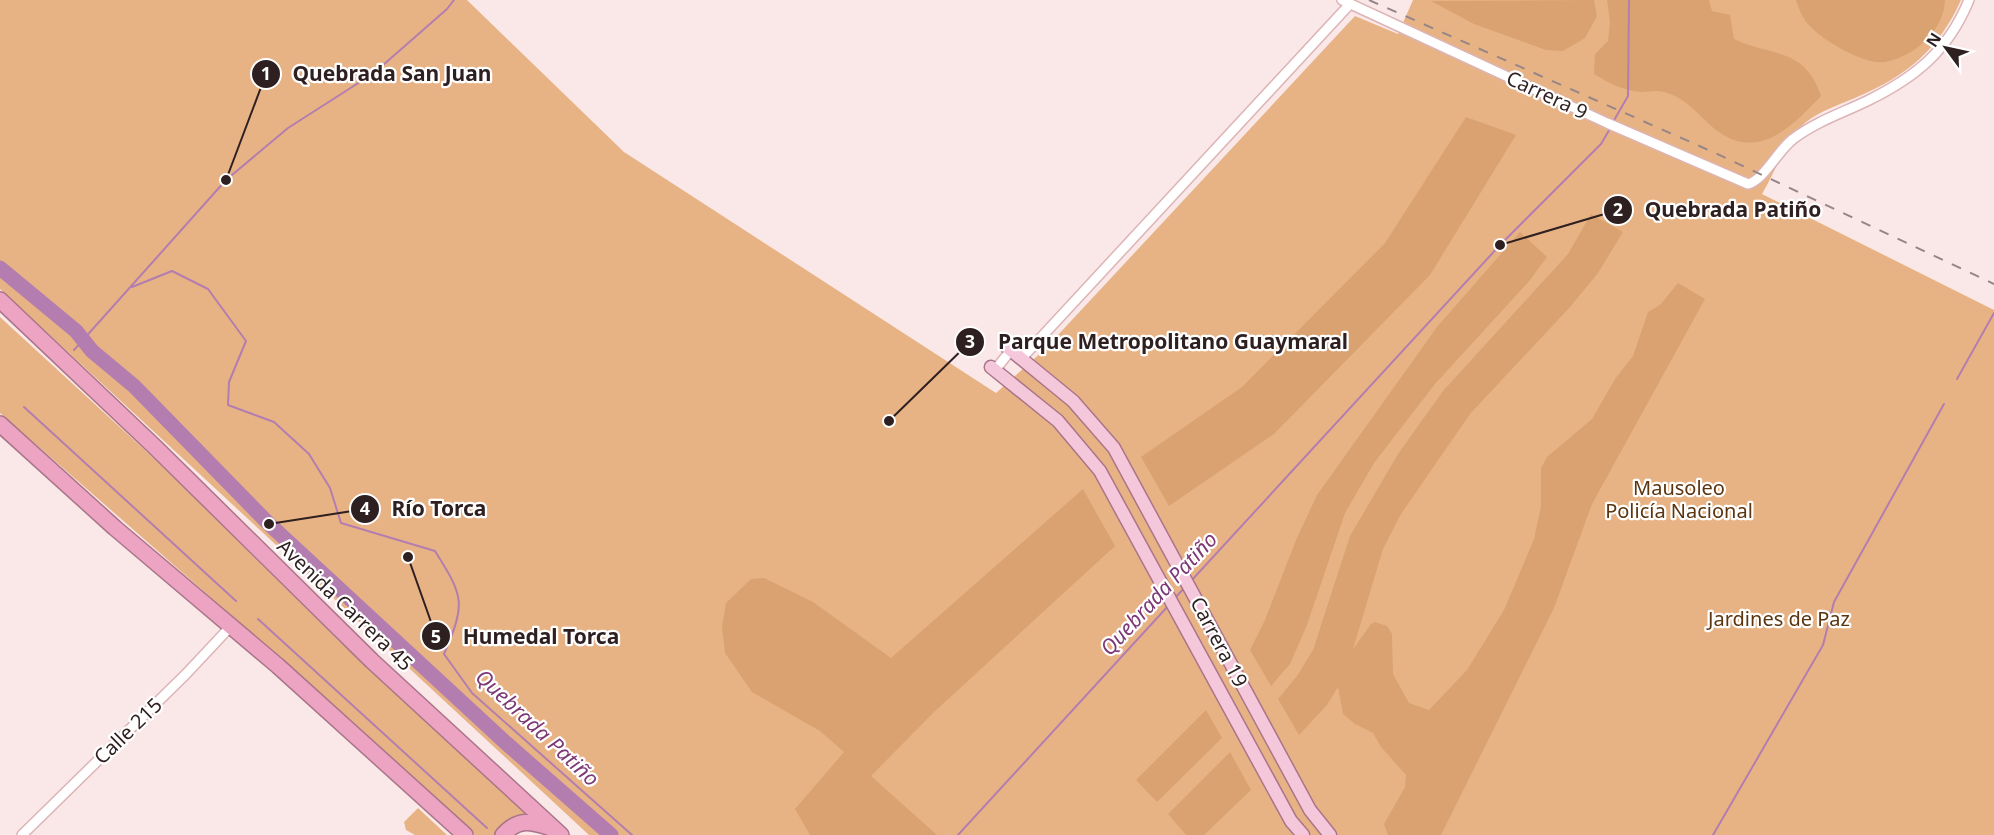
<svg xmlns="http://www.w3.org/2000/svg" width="1994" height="835" font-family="'Noto Sans',sans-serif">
<rect width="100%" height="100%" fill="#fae8e9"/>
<!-- green -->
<path fill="#e8b384" d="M 0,0 L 467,0 L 624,152 L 996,393 L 1044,350 L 1355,16 L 1398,34 L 1413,0 L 1961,0 C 1939,49 1907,76 1857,97 C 1837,106 1812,113 1798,130 C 1783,148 1774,174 1762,194 L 1994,310 L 1994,835 L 589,835 L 0,289 Z
M 0,317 L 160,464 L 340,642 L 534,816 L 498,835 L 475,835 L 352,721 L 0,413 Z
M 418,808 L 447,835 L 415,835 L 406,830 L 404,822 Z"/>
<!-- forest -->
<path fill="#d9a270" d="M 1594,0 L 1597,16 L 1585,38 L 1563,51 L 1546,50 L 1474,24 L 1431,1 Z
M 1607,0 L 1709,0 L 1712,11 L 1730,15 L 1734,39 C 1772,57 1805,47 1821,96 C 1788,131 1753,165 1709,124 C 1695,111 1684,97 1664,92 C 1657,90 1649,92 1641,92 C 1622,90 1610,84 1594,74 L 1595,54 L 1608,41 L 1610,22 Z
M 1796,0 L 1945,0 C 1944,31 1915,56 1885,62 C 1865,66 1812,36 1803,17 C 1800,12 1798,6 1796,0 Z
M 1466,117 L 1516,135 L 1430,275 L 1274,434 L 1169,506 L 1141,457 L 1242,387 L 1385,243 Z
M 1591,214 L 1623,232 L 1598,273 L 1570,307 L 1470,414 L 1401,514 L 1383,549 L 1353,649 L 1371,624 L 1375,622 L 1387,626 L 1392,634 L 1393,674 L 1409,703 L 1429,710 L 1467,670 L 1504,610 L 1534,539 L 1541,506 L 1541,468 L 1547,457 L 1592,419 L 1615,379 L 1633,356 L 1648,312 L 1660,305 L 1678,283 L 1705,299 L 1592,504 L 1554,608 L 1441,835 L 1388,835 L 1384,824 L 1405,787 L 1406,775 L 1381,747 L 1373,733 L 1355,724 L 1343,714 L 1338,687 L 1327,705 L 1299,735 L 1278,699 L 1297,676 L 1313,650 L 1350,536 L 1398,454 L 1443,391 L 1568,254 Z
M 1520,232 L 1547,257 L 1530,280 L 1435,384 L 1374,463 L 1345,513 L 1307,625 L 1290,664 L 1271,686 L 1250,650 L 1265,620 L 1296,540 L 1317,495 L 1437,327 Z
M 1083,489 L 1115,546 L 933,713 L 871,776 L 937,835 L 810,835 L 795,809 L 844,752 L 820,731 L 752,692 L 725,653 L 722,627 L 726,603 L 751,579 L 764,578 L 813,602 L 891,658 Z
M 1206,710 L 1222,738 L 1157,802 L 1136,780 Z
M 1230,752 L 1251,790 L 1204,835 L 1186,835 L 1168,814 Z"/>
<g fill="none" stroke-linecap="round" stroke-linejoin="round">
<!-- stream -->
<path stroke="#b37eaf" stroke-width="2" d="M 1613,122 L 1628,96 L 1629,0
M 132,287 L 172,271 L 208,289 L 246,341 L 229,382 L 228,405 L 274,422 L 309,454 L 330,488 L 341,523 L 435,551 C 464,597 466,603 444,654 L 472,693 L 632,835
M 74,350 L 226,180 L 288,128 L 374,73 L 447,9 L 454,0
M 1957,379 L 1994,313
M 24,407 L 236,601
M 1191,581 L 1500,245 L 1601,144 L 1611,127
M 1175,598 L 1185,587
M 258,619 L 487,828
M 958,835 L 1169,605
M 1713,835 L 1823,645 L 1834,602 L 1944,404"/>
<!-- river -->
<path stroke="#b37eaf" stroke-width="15" d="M 0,268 L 76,331 L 92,351 L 134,386 L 269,524 L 506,743 L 611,835"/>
<defs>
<path id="minor" d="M 1342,0 L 1607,123 L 1748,184 C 1763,181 1779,149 1793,139 C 1815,122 1842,113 1867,101 C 1916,77 1948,51 1969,0
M 1022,358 L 1350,4
M 995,370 L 1011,350
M 22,835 L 186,674 L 231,626"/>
<path id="major" d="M 1007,347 L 1073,401 L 1114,448 L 1310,810 L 1330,835
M 991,367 L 1058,421 L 1100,471 L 1291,821 L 1303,835"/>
<path id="highway" d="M 0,300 L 157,449 L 372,661 L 561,835
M 0,424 L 115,528 L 278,666 L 465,835
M 503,835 C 518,818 531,821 551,828"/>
</defs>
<!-- minor casing -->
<use href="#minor" stroke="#ddb4b5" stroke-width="12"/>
<!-- major casing -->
<use href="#major" stroke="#aa7589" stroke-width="15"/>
<!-- highway casing -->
<use href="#highway" stroke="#aa7589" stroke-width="18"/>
<!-- minor -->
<use href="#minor" stroke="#fff" stroke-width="9"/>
<!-- major -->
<use href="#major" stroke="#f4c8da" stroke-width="12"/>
<!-- highway -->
<use href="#highway" stroke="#eda3c2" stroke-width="15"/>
<!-- rail -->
<path stroke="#958586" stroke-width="2" stroke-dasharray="10 10" stroke-linecap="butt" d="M 1369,0 L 1713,152 L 1994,284"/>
</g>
<g text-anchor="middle" stroke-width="4.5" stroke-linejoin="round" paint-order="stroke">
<!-- street labels -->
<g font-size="20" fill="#2e1f20" stroke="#fff">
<text transform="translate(1547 95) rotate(25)" y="7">Carrera 9</text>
<text transform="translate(345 605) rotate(44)" y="7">Avenida Carrera 45</text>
<text transform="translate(1219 642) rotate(62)" y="7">Carrera 19</text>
<text transform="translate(128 731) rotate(-44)" y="7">Calle 215</text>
</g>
<!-- park labels -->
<g font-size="20" fill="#5a350f" stroke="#fff">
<text x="1679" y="495">Mausoleo<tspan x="1679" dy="23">Policía Nacional</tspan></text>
<text x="1779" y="626">Jardines de Paz</text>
</g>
<!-- water labels -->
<g font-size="21" font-style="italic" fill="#7b3977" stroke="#fff">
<text transform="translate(1159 594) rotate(-47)" y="7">Quebrada Patiño</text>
<text transform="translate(537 728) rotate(43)" y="7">Quebrada Patiño</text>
</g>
</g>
<!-- callouts -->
<path fill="none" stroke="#2e1f20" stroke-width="2" d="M226 180L266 74M1500 245L1618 210M889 421L970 342M269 524L365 509M408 557L436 636"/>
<g fill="#2e1f20" stroke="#fff" stroke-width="2">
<circle cx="226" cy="180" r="6"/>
<circle cx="1500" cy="245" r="6"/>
<circle cx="889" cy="421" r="6"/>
<circle cx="269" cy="524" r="6"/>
<circle cx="408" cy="557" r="6"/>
<circle cx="266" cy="74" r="15"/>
<circle cx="1618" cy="210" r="15"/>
<circle cx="970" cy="342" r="15"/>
<circle cx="365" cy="509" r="15"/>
<circle cx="436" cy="636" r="15"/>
</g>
<g font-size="18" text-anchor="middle" font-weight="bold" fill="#fff">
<text x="266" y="80">1</text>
<text x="1618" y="216">2</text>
<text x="970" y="348">3</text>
<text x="365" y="515">4</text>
<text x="436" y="643">5</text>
</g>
<g font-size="21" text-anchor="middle" font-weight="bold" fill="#2e1f20" stroke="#fff" stroke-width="4.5" stroke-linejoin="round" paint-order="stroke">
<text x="392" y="81">Quebrada San Juan</text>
<text x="1733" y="217">Quebrada Patiño</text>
<text x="1173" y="349">Parque Metropolitano Guaymaral</text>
<text x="439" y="516">Río Torca</text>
<text x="541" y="644">Humedal Torca</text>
</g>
<!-- north arrow -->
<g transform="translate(1946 48) rotate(303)" stroke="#ffffff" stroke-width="4.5" paint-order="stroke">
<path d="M0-4.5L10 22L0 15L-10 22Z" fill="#2e1f20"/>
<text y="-9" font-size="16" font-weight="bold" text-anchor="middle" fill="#2e1f20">N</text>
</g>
</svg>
